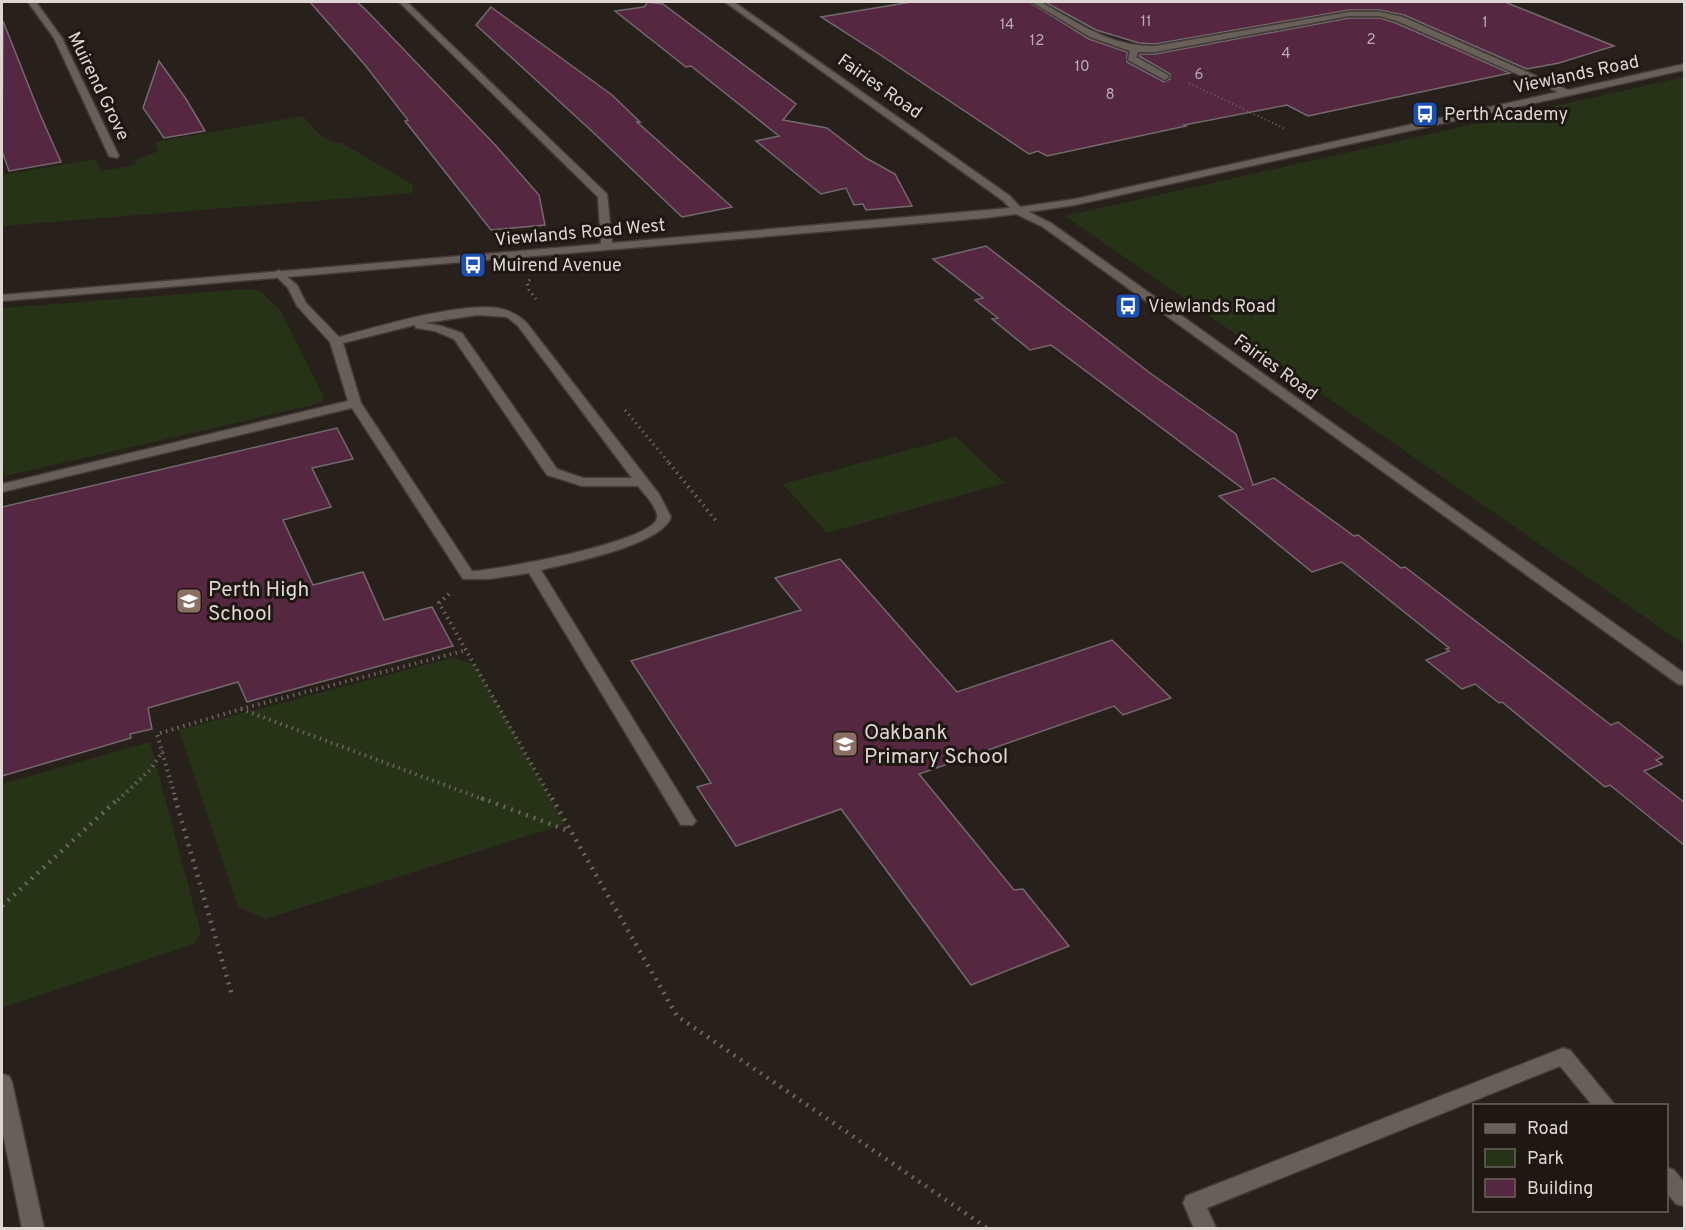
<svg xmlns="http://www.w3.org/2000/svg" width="1686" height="1230" font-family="Overpass,sans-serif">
<rect width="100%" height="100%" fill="#28211b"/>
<!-- green -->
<path fill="#273317" d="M 1684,77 L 1684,644 L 1065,216 Z
M 303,116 C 313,128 326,144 342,143 L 413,185 L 412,193 L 2,226 L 2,175 L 95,159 L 102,171 L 136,165 L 135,160 L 159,151 L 155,142 Z
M 248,289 L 260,291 L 280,310 L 323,395 L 323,401 L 313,405 L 5,476 L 2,469 L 2,308 Z
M 956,437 L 1005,483 L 827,533 L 783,484 Z
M 451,658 L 475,664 L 565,824 L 265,919 L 238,907 L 179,730 Z
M 150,742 L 201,933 L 194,944 L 2,1008 L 2,784 Z"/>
<!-- building -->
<path fill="#562740" stroke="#74696e" stroke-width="1.5" d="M 310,2 L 357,2 L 366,10 L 497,147 L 539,195 L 545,225 L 491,230 L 405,121 L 408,120 L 365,65 Z
M 648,2 L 663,4 L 796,104 L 783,120 L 827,128 L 866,158 L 895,174 L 912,206 L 866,210 L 863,204 L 854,205 L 846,188 L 821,194 L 756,141 L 779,136 L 691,66 L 686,67 L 615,11 L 644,7 Z
M 911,2 L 1030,2 L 1089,39 L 1127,52 L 1127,62 L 1164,82 L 1170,79 L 1170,74 L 1139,56 L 1140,54 L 1155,54 L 1349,18 L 1380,18 L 1396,23 L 1510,73 L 1308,116 L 1287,105 L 1184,125 L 1186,126 L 1047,156 L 1038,151 L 1029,154 L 882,56 L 821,17 Z
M 1045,2 L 1505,2 L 1614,46 L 1559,63 L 1527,69 L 1404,15 L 1380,10 L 1349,10 L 1155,44 L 1139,43 L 1096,30 Z
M 491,7 L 612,95 L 640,122 L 637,122 L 732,207 L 682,217 L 596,135 L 476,25 Z
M 3,21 L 39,112 L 61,162 L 9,171 L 2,151 Z
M 159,61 L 186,99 L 205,131 L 164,138 L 143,108 Z
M 986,246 L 1150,373 L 1236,434 L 1253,485 L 1274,478 L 1354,536 L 1358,535 L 1401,568 L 1405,567 L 1611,725 L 1618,722 L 1663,757 L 1656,760 L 1662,764 L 1644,771 L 1684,802 L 1684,845 L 1610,785 L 1605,787 L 1502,702 L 1499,703 L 1475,684 L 1462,689 L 1426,660 L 1449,651 L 1446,649 L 1449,648 L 1342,562 L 1312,572 L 1219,496 L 1243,489 L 1051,345 L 1030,350 L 992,319 L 998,318 L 975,300 L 983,298 L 933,259 Z
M 337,428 L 353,459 L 312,468 L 331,507 L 283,520 L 313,585 L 363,572 L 384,620 L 432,607 L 453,646 L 247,702 L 238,682 L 148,708 L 152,729 L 130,734 L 131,738 L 2,776 L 2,507 Z
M 840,559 L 957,692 L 1112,640 L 1171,698 L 1123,715 L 1114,706 L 919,774 L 1014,890 L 1023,889 L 1069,946 L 971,985 L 841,809 L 736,846 L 697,787 L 711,783 L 631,661 L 801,610 L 775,578 Z"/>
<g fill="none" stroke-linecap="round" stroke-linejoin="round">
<defs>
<path id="lane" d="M 279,270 L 297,285 L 306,303 L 339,337 C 381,326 455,303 498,308 C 509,310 517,314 526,322 L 659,494 L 671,517 C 662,545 570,563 541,570 L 696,821 L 693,825 L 681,825 L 529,573 L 489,579 L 463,579 L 352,408 L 2,492 L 2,484 L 348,401 L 330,342 L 297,306 L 288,288 L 273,273 ZM 477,315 L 507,317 L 518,326 L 632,478 L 583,478 L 557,469 L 462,333 L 441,326 L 425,323 ZM 415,325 L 416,328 L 435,331 L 454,339 L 547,475 L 582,486 L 638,486 C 644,494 658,507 657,518 C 653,542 498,570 472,571 L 361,403 L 343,343 Z
M 1563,1048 L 1570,1050 L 1616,1106 L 1593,1106 L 1560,1066 L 1207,1208 L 1216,1228 L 1194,1228 L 1183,1203 L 1186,1196 Z
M 2,1074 L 9,1076 L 12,1082 L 44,1228 L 22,1228 L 2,1129 Z
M 1666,1167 L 1674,1170 L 1684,1182 L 1684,1206 L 1676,1204 L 1666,1192 Z"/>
<path id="street" d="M 28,2 L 36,2 L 62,38 L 119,156 L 117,158 L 109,156 L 54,38 Z
M 399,2 L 407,2 L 607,194 L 612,243 L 1010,208 L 1002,200 L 725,2 L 734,2 L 1010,196 L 1020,207 L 1075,199 L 1558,92 L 1397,21 L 1380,16 L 1349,16 L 1155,52 L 1138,52 L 1136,57 L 1168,75 L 1169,77 L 1165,80 L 1128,60 L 1130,51 L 1090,37 L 1032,2 L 1041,2 C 1078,23 1111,47 1155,46 L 1349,12 L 1380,12 L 1403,17 L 1568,90 L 1684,64 L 1684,70 L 1075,205 L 1029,212 L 1051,223 L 1684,673 L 1684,685 L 1678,684 L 1043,227 L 1016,214 L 985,218 L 2,301 L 2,295 L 601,244 L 598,197 Z"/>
</defs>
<!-- lane casing -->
<use href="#lane" stroke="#423b37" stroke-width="3"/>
<!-- street casing -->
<use href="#street" stroke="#423b37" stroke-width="3"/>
<!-- path-far3 -->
<path stroke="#6b645f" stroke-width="2" stroke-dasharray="1 3" stroke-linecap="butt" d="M 1189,83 L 1285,129"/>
<!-- path-far2 -->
<path stroke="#6b645f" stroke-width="3" stroke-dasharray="1.5 4" stroke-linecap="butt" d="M 530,280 L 527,282 L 529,290 L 536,299
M 625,410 L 670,464"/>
<!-- path-far1 -->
<path stroke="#6b645f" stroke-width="4" stroke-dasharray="1.5 4.5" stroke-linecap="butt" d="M 669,463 L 717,522
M 449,594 L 439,603 L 552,800
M 241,709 L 485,800
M 118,800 L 150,770 L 163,751
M 176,800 L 157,734 L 241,709 L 467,650"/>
<!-- path -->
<path stroke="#6b645f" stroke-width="4.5" stroke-dasharray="2 6" stroke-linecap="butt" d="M 175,798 L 232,995
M 481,798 L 569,831
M 552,798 L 677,1016 L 987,1228
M 2,906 L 119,798"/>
<!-- lane -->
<use href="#lane" fill="#685f59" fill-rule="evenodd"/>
<!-- street -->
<use href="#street" fill="#685f59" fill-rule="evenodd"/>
</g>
<!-- icons -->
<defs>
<symbol id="bus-square" viewBox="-11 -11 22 22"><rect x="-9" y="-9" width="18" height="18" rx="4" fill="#1a4fb4" stroke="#1e1712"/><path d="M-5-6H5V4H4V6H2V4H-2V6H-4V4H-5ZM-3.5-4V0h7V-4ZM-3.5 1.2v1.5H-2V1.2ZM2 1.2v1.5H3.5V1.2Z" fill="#fff"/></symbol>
<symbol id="school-square" viewBox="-11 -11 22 22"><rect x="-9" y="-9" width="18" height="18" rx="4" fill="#8d6e63" stroke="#1e1712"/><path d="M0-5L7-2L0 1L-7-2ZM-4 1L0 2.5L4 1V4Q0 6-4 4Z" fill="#fff"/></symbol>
</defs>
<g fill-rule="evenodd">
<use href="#bus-square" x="1410" y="99" width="30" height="30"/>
<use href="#bus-square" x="458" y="250" width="30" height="30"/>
<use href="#bus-square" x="1113" y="291" width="30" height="30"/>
<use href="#school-square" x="174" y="586" width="30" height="30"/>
<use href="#school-square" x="830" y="729" width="30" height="30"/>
</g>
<g text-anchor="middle" stroke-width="6" stroke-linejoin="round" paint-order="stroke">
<!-- far-number labels -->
<g font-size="15" fill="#baabae">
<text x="1146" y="26">11</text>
<text x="1485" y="27">1</text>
<text x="1007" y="29">14</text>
<text x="1371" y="44">2</text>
<text x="1037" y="45">12</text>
<text x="1286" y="58">4</text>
<text x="1082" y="71">10</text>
<text x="1199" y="79">6</text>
<text x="1110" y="99">8</text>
</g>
<!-- far-street labels -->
<g font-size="18" fill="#dcd7d3" stroke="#1e1712">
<text transform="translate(1576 74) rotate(-12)" y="6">Viewlands Road</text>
<text transform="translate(99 86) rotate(64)" y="6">Muirend Grove</text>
<text transform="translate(880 86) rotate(35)" y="6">Fairies Road</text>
<text transform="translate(580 232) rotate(-5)" y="6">Viewlands Road West</text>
<text transform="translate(1276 367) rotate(36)" y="6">Fairies Road</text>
</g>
<!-- far-poi labels -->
<g font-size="18" fill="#dcd7d3" stroke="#1e1712" text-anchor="start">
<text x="1444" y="120">Perth Academy</text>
<text x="492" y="271">Muirend Avenue</text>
<text x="1148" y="312">Viewlands Road</text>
</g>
<!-- poi labels -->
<g font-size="21" fill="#dcd7d3" stroke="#1e1712" text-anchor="start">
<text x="208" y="596">Perth High<tspan x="208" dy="24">School</tspan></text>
<text x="864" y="739">Oakbank<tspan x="864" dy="24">Primary School</tspan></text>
</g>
</g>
<!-- border -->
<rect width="1686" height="1230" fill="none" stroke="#dcd7d3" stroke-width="6"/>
<!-- legend -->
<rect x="1473" y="1104" width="195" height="108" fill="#1e1712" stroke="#6a645f" stroke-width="1.5"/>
<rect x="1485" y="1124" width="30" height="9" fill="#685f59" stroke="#6a645f" stroke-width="1.5"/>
<text x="1527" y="1134" font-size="18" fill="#dcd7d3">Road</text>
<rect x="1485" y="1149" width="30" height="18" fill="#273317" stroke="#6a645f" stroke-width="1.5"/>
<text x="1527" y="1164" font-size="18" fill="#dcd7d3">Park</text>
<rect x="1485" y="1179" width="30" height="18" fill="#562740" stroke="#6a645f" stroke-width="1.5"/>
<text x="1527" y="1194" font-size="18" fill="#dcd7d3">Building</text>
</svg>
